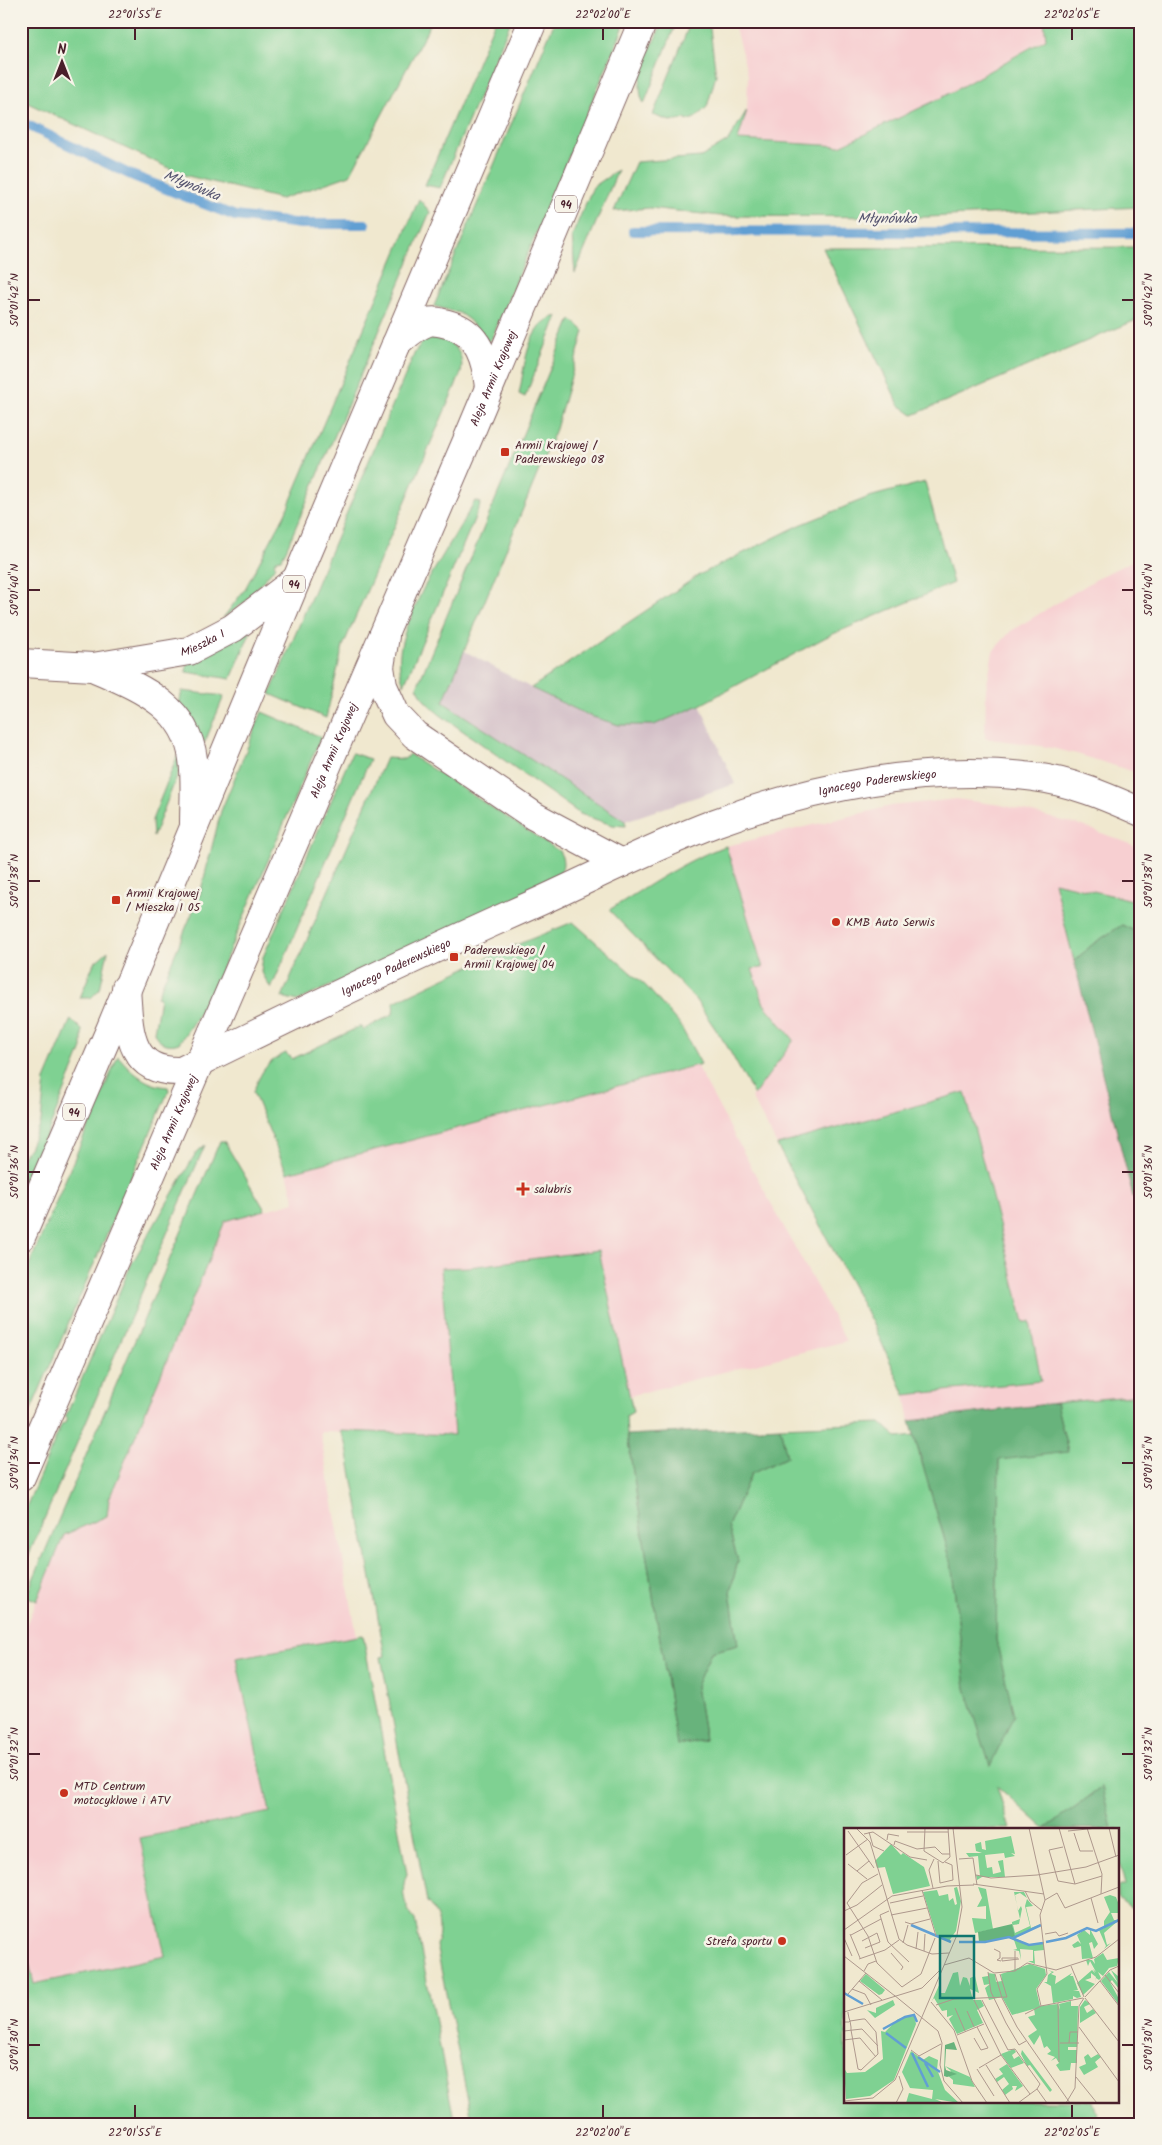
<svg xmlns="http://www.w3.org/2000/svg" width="1162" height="2145" font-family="Kalam,sans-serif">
<rect width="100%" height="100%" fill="#f7f3e8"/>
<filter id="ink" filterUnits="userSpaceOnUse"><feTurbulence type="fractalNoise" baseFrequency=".02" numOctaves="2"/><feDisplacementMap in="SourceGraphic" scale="10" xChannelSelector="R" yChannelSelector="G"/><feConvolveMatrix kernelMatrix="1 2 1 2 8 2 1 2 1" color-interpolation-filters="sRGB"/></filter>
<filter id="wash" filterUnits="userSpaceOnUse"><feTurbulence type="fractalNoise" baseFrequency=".0096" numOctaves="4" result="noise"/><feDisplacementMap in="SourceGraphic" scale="20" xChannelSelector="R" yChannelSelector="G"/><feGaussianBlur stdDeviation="1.12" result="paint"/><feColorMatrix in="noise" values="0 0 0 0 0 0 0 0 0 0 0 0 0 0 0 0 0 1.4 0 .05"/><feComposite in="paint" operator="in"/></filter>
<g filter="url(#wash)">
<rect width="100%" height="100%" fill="#f0e8cf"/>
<!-- built -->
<path fill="#f7cfd1" d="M 733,21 L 1044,21 L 1046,38 L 943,97 L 840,146 L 738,140 L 747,110 L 748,75 Z
M 1141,557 L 1141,774 L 1077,754 L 1047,747 L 985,738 L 986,689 L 993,651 L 1011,631 L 1103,575 Z
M 956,799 L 1001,805 L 1083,826 L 1141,848 L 1141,902 L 1054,882 L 1141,1228 L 1141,1395 L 910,1421 L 905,1395 L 1041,1381 L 1029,1322 L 1024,1323 L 965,1092 L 777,1145 L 751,1097 L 794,1040 L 764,1004 L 752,969 L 763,967 L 726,846 L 891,806 Z
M 696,1065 L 846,1341 L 629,1396 L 599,1251 L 469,1267 L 441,1268 L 454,1435 L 320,1432 L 357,1636 L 270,1812 L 140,1838 L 164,1956 L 33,1984 L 21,1929 L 21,1637 L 64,1535 L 107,1516 L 109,1499 L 225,1221 L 295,1202 L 287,1173 Z"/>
<!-- industrial -->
<path fill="#d2bdc6" d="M 463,650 L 531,688 L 590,716 L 654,725 L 700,705 L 735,784 L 625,821 L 443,702 Z"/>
<!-- green -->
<path fill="#7fd192" stroke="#64785e" d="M 21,21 L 432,21 L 350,175 L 281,199 L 184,175 L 21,100 Z
M 495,21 L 511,21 L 440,188 L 425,185 Z
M 555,21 L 626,21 L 492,338 L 488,342 L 469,320 L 459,313 L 434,306 Z
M 663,21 L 677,21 L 644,104 C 631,79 653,46 663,21 Z
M 691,21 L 709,21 L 716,75 L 707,107 L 695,118 L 687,121 L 686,119 L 670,121 L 653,115 Z
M 1044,21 L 1141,21 L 1141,207 L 928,217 L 720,216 L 650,208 L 614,211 L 636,162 L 701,157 L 728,141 L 747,110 L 738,140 L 840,146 L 943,97 L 1046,39 Z
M 618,170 L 575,273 L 572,236 L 582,212 L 593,187 Z
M 419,199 L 430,212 L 286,550 L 281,559 L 276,560 L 274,564 L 276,566 L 245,602 L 223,618 L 245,589 L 285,514 Z
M 1141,247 L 1141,318 L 913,415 L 899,405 L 823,248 Z
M 558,316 L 525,397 L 519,394 C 525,368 526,322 558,316 Z
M 571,319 L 584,331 L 556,429 L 443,702 L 625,821 L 626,826 L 612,825 L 580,814 L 439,714 L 425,701 L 417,687 Z
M 434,338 C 454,341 465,353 461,373 L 343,646 L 326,718 L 270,694 L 415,352 L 424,341 Z
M 925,482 L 953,583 L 826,637 L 700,705 L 654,725 L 619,725 L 590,716 L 531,688 L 699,575 L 800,525 L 869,497 Z
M 475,501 L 481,503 L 404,685 C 395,661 401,642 409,620 L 412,618 L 412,613 L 424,587 Z
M 251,631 L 231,679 L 186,672 L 188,660 Z
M 182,691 L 224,696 L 205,742 L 202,742 L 179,704 Z
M 262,712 L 321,737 L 203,1012 L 200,1012 L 179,1043 C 168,1047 158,1043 154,1032 L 160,998 L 157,997 L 200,894 L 221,811 Z
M 179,752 L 179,771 L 153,837 L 152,820 Z
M 352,753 L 370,759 L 271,989 L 261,971 L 263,957 Z
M 409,754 L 559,851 C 566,862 563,871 555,880 L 298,1001 L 282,997 L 386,758 L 405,759 Z
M 726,846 L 763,968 L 752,969 L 764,1004 L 794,1040 L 754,1095 L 727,1046 L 695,999 L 609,910 C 647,887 684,860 726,846 Z
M 1054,882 L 1141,902 L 1141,934 L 1122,925 L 1093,944 L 1074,961 Z
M 573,922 L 646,986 L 680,1025 L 701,1064 L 287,1173 L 253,1092 C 262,1071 265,1063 286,1053 L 292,1059 L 361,1026 L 363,1030 L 393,1014 L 394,1002 L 499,952 Z
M 108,951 L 100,989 L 91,998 L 80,998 L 94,963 Z
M 71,1019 L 82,1030 L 82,1048 L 35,1164 L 33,1163 L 21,1195 L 21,1158 L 29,1148 L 41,1121 L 45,1080 Z
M 118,1056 C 133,1073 145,1085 168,1087 L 169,1090 L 21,1433 L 21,1284 Z
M 965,1092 L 1024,1322 L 1030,1322 L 1041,1381 L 905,1395 L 876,1330 L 777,1145 Z
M 220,1141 L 224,1141 L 265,1210 L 225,1221 L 109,1499 L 107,1516 L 64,1535 L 37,1601 L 26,1596 Z
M 205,1145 L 21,1573 L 21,1519 L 62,1424 L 65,1423 L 67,1418 L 65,1418 L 131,1265 L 196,1153 Z
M 599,1250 L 633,1412 L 626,1416 L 627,1435 L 677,1745 L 705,1740 L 696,1686 L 711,1652 L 738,1645 L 730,1592 L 738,1561 L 728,1526 L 751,1474 L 787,1457 L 780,1427 L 881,1423 L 898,1438 L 914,1436 L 951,1561 L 966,1688 L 990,1765 L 1013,1715 L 996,1640 L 999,1459 L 1068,1451 L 1056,1403 L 1141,1395 L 1141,1915 L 1118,1898 L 1118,1887 L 1125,1885 L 1118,1857 L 1118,1829 L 1112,1829 L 1102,1787 L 1045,1829 L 997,1786 L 1010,1829 L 846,1829 L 846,2101 L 1093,2101 L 1100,2124 L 473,2124 L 436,1945 C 442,1930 439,1914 427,1902 L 381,1657 L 385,1656 L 346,1443 L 340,1431 L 454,1435 L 441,1268 L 469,1267 Z
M 363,1635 L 407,1874 C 400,1889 404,1907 415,1920 L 455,2124 L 21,2124 L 21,1929 L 34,1984 L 165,1956 L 140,1838 L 270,1812 L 236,1658 Z"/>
<!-- forest -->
<path fill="#67b37c" stroke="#586954" d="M 1122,925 L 1141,934 L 1141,1228 L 1074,961 L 1093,944 Z
M 1056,1403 L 1068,1452 L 999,1460 L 996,1640 L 1014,1715 L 990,1766 L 966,1688 L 951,1561 L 910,1421 Z
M 780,1427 L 787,1457 L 751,1474 L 728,1526 L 738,1561 L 730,1592 L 738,1645 L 711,1652 L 696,1686 L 705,1740 L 677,1745 L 627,1435 Z
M 1102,1787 L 1112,1829 L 1045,1829 Z"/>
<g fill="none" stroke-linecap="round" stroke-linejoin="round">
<!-- stream -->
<path stroke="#619fd3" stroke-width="10" d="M 21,122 L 131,175 L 235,216 L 301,224 L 365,224
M 633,231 L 1141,233"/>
</g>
</g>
<g filter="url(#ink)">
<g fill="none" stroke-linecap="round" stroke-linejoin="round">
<defs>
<g id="minor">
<path d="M 385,636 L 380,667 L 383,686 L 396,715 L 415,735 L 534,816 L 622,863"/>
<path id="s1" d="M 21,663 L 93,667 L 189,651 L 233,628 L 296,580"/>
<path d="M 93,667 C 137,687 186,704 193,759 C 196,780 194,803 194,825"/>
<path id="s2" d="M 126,988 C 129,1028 127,1073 181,1071 C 298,1013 416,956 536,903 C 595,876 654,846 715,823 C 812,787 930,763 1034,777 C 1070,781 1107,797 1141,812"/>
</g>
<g id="major">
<path d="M 396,344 C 406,336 415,326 428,322 C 436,320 443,323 451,325 C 479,334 486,360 489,387"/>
<path d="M 21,1237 L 110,1030 L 308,552 L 533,21"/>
<path id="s3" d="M 21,1477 L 469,436 L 643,21"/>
</g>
</defs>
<!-- minor casing -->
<use href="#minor" stroke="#846564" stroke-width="30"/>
<!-- major casing -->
<use href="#major" stroke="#846564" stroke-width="30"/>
<!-- minor -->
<use href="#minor" stroke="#fff" stroke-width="28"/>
<!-- major -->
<use href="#major" stroke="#fff" stroke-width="28"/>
</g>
</g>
<!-- ticks -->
<path fill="none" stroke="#4a1f2b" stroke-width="2" d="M 135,28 L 135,40M 603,28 L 603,40M 1072,28 L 1072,40M 28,300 L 40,300M 1122,300 L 1134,300M 28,590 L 40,590M 1122,590 L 1134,590M 28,881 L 40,881M 1122,881 L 1134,881M 28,1172 L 40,1172M 1122,1172 L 1134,1172M 28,1463 L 40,1463M 1122,1463 L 1134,1463M 28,1754 L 40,1754M 1122,1754 L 1134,1754M 28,2045 L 40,2045M 1122,2045 L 1134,2045M 135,2105 L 135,2118M 603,2105 L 603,2118M 1072,2105 L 1072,2118"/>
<!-- markers -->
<g fill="#c8321e" stroke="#f7f3e8" stroke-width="2">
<rect x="500" y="447" width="10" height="10" rx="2.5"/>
<rect x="111" y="895" width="10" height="10" rx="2.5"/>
<circle cx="836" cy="922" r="5"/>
<rect x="449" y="952" width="10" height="10" rx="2.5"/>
<path d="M520.5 1181.5h5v5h5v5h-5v5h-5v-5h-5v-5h5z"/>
<circle cx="64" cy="1793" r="5"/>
<circle cx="782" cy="1941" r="5"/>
</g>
<g text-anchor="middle" stroke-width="5" stroke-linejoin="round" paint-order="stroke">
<!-- shield labels -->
<g fill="#f7f3e8" stroke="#7e5f64" stroke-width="1">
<rect x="555" y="195.5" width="22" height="17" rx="4"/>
<rect x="283" y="575.5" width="22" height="17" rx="4"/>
<rect x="63" y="1103.5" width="22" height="17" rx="4"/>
</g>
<g font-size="11" font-weight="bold" fill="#4a1f2b">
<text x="566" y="208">94</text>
<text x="294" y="588">94</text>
<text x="74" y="1116">94</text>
</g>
<!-- street labels -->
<g font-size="12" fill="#4a1f2b" stroke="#f7f3e8">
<text dy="4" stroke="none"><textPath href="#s3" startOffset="1196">Aleja Armii Krajowej</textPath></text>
<text dy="4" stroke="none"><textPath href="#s1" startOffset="185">Mieszka I</textPath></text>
<text dy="4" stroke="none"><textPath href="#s3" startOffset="791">Aleja Armii Krajowej</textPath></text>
<text dy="4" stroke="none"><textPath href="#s2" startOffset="872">Ignacego Paderewskiego</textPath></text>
<text dy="4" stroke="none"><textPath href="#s2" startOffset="354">Ignacego Paderewskiego</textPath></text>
<text dy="4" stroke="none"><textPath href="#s3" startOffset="386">Aleja Armii Krajowej</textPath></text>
</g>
<!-- poi labels -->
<g font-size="12" fill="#4a1f2b" stroke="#f7f3e8" text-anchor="start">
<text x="515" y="449">Armii Krajowej /<tspan x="515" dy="14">Paderewskiego 08</tspan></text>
<text x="126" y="897">Armii Krajowej<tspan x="126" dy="14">/ Mieszka I 05</tspan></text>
<text x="846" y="926">KMB Auto Serwis</text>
<text x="464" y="954">Paderewskiego /<tspan x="464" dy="14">Armii Krajowej 04</tspan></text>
<text x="534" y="1193">salubris</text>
<text x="74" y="1790">MTD Centrum<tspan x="74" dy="14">motocyklowe i ATV</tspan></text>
<text x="772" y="1945" text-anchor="end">Strefa sportu</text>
</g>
<!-- water labels -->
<g font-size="14" font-style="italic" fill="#53526e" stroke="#f7f3e8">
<text transform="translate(192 185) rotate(22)" y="5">Młynówka</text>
<text x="887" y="223">Młynówka</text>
</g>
</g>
<!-- overview -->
<g transform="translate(844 1828)">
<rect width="275" height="275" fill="#f0e8cf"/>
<path d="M 167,8 L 171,26 L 167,25 L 171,28 L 161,30 L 160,25 L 141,27 L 143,40 L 148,39 L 149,46 L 157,44 L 154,33 L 159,32 L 161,49 L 138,49 L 133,52 L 132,47 L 136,48 L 134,28 L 125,29 L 122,25 L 138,25 L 132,23 L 131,16 L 137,14 L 138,21 L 142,22 L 141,13 ZM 47,16 L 57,27 L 59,25 L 80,39 L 86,58 L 49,66 L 41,39 L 33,40 L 31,33 ZM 113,59 L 117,73 L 112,103 L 105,113 L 93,109 L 79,64 L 93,62 L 95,68 L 104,66 L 105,73 L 109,70 L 111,77 L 113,76 L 110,60 ZM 134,59 L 142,61 L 149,101 L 131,105 L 128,90 L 142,91 L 142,78 L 133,79 L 138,70 ZM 170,64 L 180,64 L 183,70 L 176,65 L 171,67 L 174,83 L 177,78 L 178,81 L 175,96 L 169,97 L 171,105 L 186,98 L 181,78 L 183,71 L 189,78 L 182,79 L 187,100 L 197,96 L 171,110 L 185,117 L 200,114 L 200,122 L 190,123 L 191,136 L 184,133 L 189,133 L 189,122 L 176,121 L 177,132 L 175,123 L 169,122 L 173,121 L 169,109 L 168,94 L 176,91 ZM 266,67 L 272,69 L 275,77 L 275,85 L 267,85 L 270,92 L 275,92 L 260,105 L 263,117 L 267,115 L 260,121 L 262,118 L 255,102 L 260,100 L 260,93 L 266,84 L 260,69 ZM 246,101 L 254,116 L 250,121 L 248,114 L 245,115 L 249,130 L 238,131 L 237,118 L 230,120 L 228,117 L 234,113 L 237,116 L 233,107 L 240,102 L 246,107 ZM 259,125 L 263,132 L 275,130 L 273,138 L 265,140 L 259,148 L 254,144 L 257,150 L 255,152 L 252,150 L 251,155 L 252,149 L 247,145 L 247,150 L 241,152 L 251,156 L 239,167 L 233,155 L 248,142 L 251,145 L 249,141 L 252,144 L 246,133 L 244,138 L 242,132 L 248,132 L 251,136 L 250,131 ZM 186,136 L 201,141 L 202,147 L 192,161 L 196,178 L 214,176 L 216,182 L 215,176 L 227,173 L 227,178 L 234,178 L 233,219 L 224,219 L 224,222 L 233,222 L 233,235 L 227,235 L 226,242 L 216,243 L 212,237 L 215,235 L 212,230 L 207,233 L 211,229 L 203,226 L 207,223 L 203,218 L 200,220 L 196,207 L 190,217 L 184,208 L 193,202 L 184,189 L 191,187 L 190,181 L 193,180 L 168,187 L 158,169 L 145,172 L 141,160 L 146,156 L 140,157 L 138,149 L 144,148 L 144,145 L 151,146 L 152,154 L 158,153 L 157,146 ZM 204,142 L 210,144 L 207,146 L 212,148 L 211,156 L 228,145 L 226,148 L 229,148 L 234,162 L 229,163 L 235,163 L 237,169 L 233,170 L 232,166 L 233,170 L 229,168 L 229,171 L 209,175 L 207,158 L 200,154 L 203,154 L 204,147 L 207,150 L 204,147 L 208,144 ZM 267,142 L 275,149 L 275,161 L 268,152 L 266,154 L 275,171 L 275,177 L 257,153 L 265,144 L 274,155 ZM 114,144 L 116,158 L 119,149 L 123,150 L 126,158 L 126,150 L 131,148 L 135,165 L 126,161 L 129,172 L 137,172 L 140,178 L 133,182 L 139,195 L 113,206 L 105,191 L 109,187 L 103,189 L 103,182 L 98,183 L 90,170 L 88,173 L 96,155 L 97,165 L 101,165 L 109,145 ZM 22,146 L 41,162 L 38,166 L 35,167 L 16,153 ZM 49,172 L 51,177 L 31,190 L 23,182 L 32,185 L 32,180 ZM 241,172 L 246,176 L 240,179 L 243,185 L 249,181 L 252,185 L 236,195 L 236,179 ZM 70,188 L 72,196 L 50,252 L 26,268 L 2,271 L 0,240 L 3,245 L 21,244 L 39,231 L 37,203 L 41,204 L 54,191 ZM 170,221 L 172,224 L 168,227 L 170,231 L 175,228 L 180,235 L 167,240 L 157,226 ZM 178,222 L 208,262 L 206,264 L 186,237 L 183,238 L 177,226 ZM 67,223 L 79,232 L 85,228 L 94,232 L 93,242 L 84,236 L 94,244 L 101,262 L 115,275 L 91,271 L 100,275 L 62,275 L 65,265 L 88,271 L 89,262 L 66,260 L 58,244 ZM 244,226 L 247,230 L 254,226 L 257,229 L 251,234 L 254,239 L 240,247 L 235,239 L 242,236 L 240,229 ZM 163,236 L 179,258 L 171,263 L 173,258 L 168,258 L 169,261 L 161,267 L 158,262 L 165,256 L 160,249 L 153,254 L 151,251 L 159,246 L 155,241 ZM 101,238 L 126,249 L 131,259 L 109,256 L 109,252 L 103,247 L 107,243 Z" fill="#7fd192"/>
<path d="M 168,96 L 171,109 L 135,114 L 134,104 ZM 110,214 L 113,222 L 102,221 L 101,238 L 102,242 L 113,246 L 103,249 L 100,248 L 101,217 Z" fill="#67b37c"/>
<path fill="none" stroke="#619fd3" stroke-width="2.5" d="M 67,97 L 107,114M 169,110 L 197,97M 115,114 L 141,114 L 165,109 L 185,117 L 199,115M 202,114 L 222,110 L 243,100 L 252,103 L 275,92M 0,165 L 19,176M 39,201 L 61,189 L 70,187 L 73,194M 42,205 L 62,220M 68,225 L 84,259M 74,229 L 96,244M 81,235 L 89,249"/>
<path fill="none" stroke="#ae988d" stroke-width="1" d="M 12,0 L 26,14 L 55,111 L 63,117 L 88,126 L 105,125M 81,0 L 80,23 L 99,35 L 106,29 L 104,0M 185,0 L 201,72 L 196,87 L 203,146 L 193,161 L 197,178M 215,0 L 231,56M 243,0 L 258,46 L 257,66M 265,0 L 272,29M 4,3 L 30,40M 224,3 L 253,0M 25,4 L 29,18 L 40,23M 63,4 L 104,4M 230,5 L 236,23 L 249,23M 20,6 L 29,4 L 66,29 L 83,32M 43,12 L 44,6 L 55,8M 50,17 L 51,13 L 73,21 L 91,19 L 98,26 L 106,26M 219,19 L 205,22 L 214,53 L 231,56 L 258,48M 2,27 L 24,11M 115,31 L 129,30 L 133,57M 94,33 L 96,55M 4,36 L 23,51M 13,43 L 25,33M 34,46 L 18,55 L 3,75 L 24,108 L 33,135 L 58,159M 132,47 L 147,50 L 193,47 L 242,39 L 275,27M 96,55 L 109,52 L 108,37 L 101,34M 129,56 L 200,66M 89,60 L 85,42 L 90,31M 78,62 L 92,108M 181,63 L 186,73 L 197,82M 247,70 L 254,95M 201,72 L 213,65 L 221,80 L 275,59M 46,75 L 79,68M 0,83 L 13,77 L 38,57M 45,83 L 36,87 L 44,114 L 65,134M 47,87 L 83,80M 61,94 L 67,96 L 86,91M 0,102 L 48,68 L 103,58 L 130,57M 6,106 L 16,130M 201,106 L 212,104 L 215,108 L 224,105M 7,107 L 37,91M 0,110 L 8,128M 18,113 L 33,105 L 36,114 L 21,120M 59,115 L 64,97M 72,121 L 74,104M 150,121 L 156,124 L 156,130 L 153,132 L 157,133M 80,123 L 81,106M 171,123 L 171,143M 47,125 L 59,139 L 57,142M 0,128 L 51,168M 174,130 L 158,130 L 158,133 L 175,131M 15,131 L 41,122 L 55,112M 100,137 L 125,130 L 150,145 L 171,143 L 183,135 L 212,142 L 252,129 L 275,111M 227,138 L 240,169M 20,143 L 24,136 L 32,133M 144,144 L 147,164 L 162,195 L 175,217 L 182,213M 151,146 L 158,170 L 173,199 L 226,275M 261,147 L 275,165M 15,153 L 38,172M 256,153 L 275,178M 58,159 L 77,146 L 91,110M 8,161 L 21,166 L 27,177M 4,166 L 22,145M 50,167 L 94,203 L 98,215 L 96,237 L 100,253 L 119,275M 241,169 L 266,142 L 275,138M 241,170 L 275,214M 130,172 L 157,227 L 135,240M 138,172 L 164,222 L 171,221 L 196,256 L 193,261M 87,174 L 110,202 L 128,253 L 143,275M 214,175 L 215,234M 92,177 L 110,171 L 163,169 L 156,146M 111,180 L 121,203M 123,183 L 130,199M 0,184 L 78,160 L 96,142M 181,186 L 197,178 L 239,170M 0,194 L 5,194 L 6,193 L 19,191 L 21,191 L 32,204 L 34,226 L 17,242 L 14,241 L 7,202 L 7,199 L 6,193 L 5,190 L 4,185 L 4,184M 235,199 L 275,254M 0,203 L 18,201 L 34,218M 113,207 L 140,196M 130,210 L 137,222 L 144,220 L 133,199M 0,212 L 16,210 L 32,229M 216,215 L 235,215M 225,215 L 226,204 L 234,204M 67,222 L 75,228 L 97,216M 157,227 L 186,266M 142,237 L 166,275M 133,241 L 150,268M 232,249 L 253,275M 0,273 L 29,270 L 51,252 L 113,107 L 118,79 L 109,0M 52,275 L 59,261 L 55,248M 174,275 L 193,261 L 203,275M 222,275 L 231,260 L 235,178 L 240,170"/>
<path fill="#0f766e" fill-opacity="0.15" stroke="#0f766e" stroke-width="2.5" d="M 96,108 L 130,108 L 130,170 L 96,170 Z"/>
<rect width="275" height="275" fill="none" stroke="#4a1f2b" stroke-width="2.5"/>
</g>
<!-- margin -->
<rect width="1162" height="2145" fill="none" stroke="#f7f3e8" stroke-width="55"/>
<!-- north arrow -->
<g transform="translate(62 62)" stroke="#f7f3e8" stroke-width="4" paint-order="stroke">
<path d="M0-4L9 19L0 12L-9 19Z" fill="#4a1f2b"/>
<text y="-8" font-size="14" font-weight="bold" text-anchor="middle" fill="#4a1f2b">N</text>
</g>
<rect x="28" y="28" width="1106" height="2090" fill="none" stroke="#4a1f2b" stroke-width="2"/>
<g font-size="12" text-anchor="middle" fill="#4a1f2b">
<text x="135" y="18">22°01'55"E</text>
<text x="603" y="18">22°02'00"E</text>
<text x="1072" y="18">22°02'05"E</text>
<text transform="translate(14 300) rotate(-90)" y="4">50°01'42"N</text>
<text transform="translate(1148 300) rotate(-90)" y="4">50°01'42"N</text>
<text transform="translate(14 590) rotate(-90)" y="4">50°01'40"N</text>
<text transform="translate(1148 590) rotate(-90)" y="4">50°01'40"N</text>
<text transform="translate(14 881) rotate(-90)" y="4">50°01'38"N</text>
<text transform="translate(1148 881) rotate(-90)" y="4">50°01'38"N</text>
<text transform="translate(14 1172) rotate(-90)" y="4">50°01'36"N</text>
<text transform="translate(1148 1172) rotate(-90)" y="4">50°01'36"N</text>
<text transform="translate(14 1463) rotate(-90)" y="4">50°01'34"N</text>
<text transform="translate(1148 1463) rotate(-90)" y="4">50°01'34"N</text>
<text transform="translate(14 1754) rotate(-90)" y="4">50°01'32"N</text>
<text transform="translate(1148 1754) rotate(-90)" y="4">50°01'32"N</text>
<text transform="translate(14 2045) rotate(-90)" y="4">50°01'30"N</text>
<text transform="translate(1148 2045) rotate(-90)" y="4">50°01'30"N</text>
<text x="135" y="2136">22°01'55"E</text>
<text x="603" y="2136">22°02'00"E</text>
<text x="1072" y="2136">22°02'05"E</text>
</g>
</svg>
